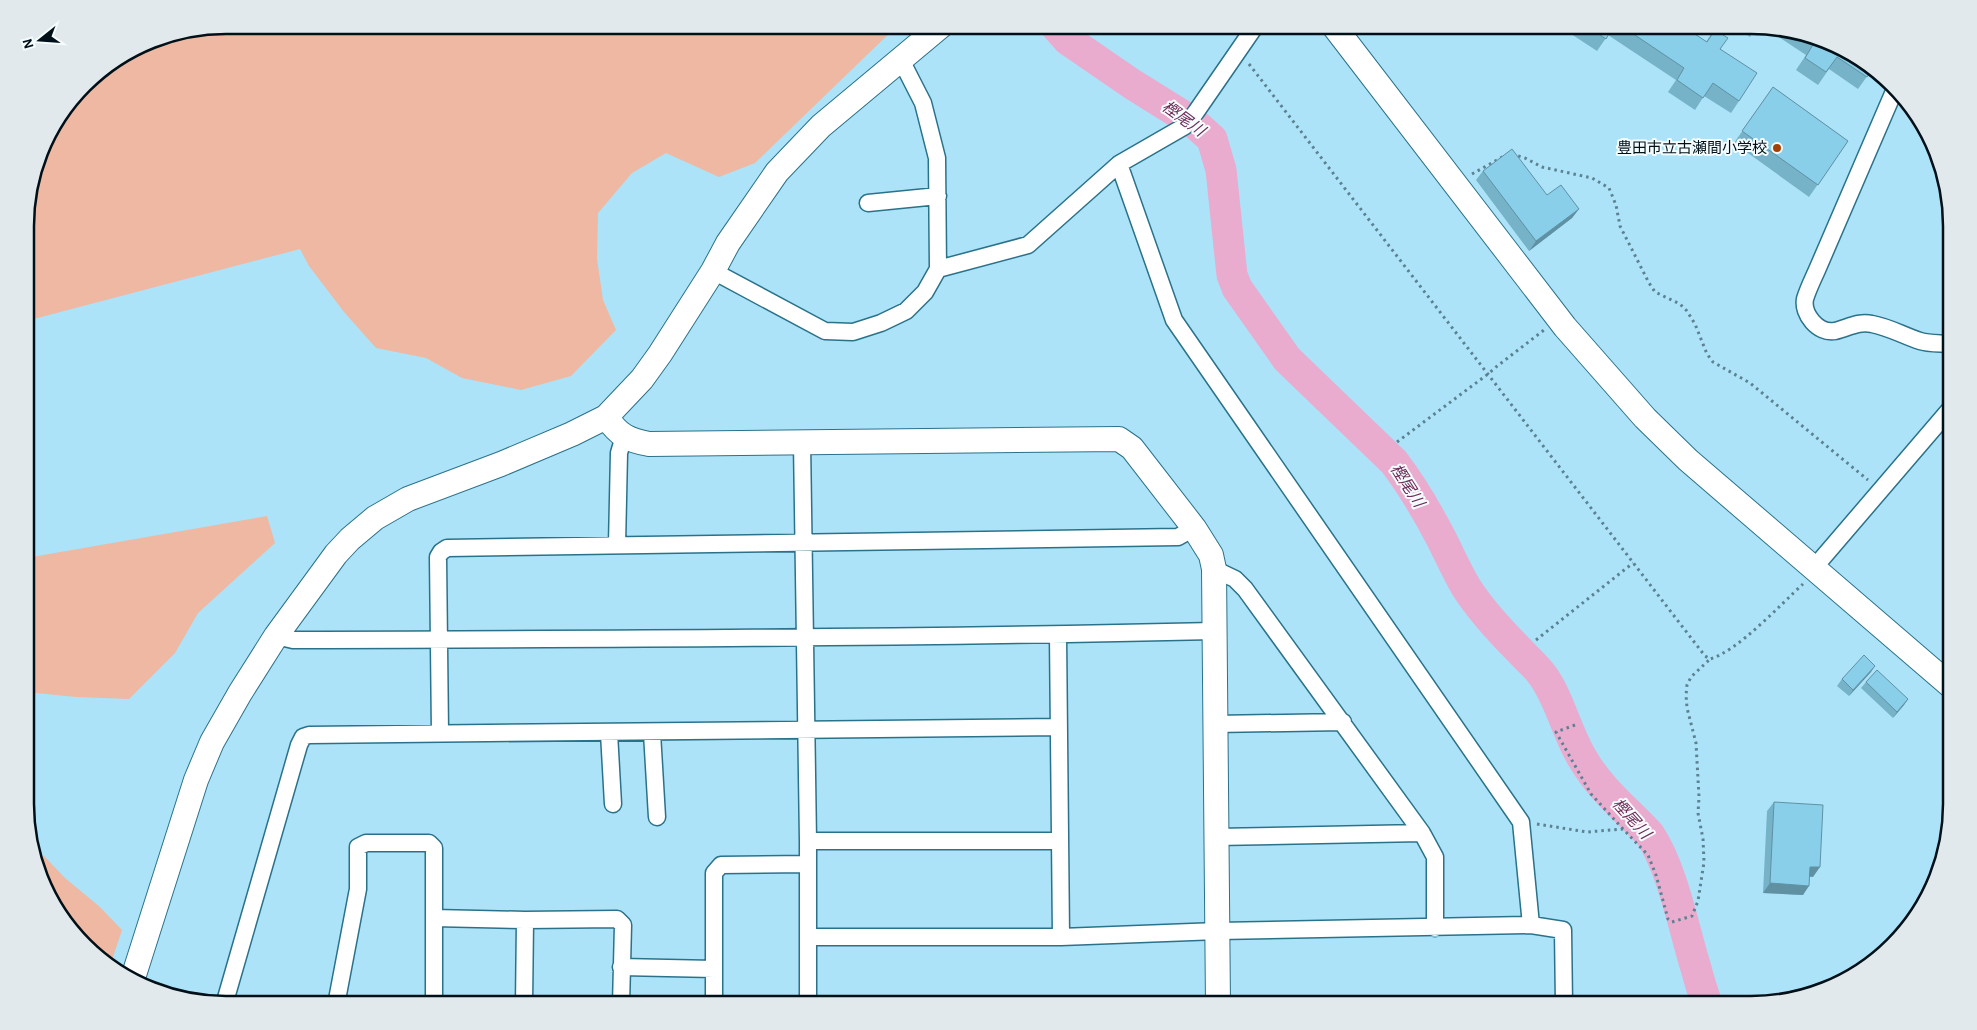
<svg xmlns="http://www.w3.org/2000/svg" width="1977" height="1030" font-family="'Alegreya Sans','Noto Sans JP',sans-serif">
<rect width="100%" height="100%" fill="#ace3f8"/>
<!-- green -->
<path fill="#eeb8a2" d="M 226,25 L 898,25 L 755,163 L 719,177 L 666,153 L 632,173 L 598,213 L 597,259 L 603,300 L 616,330 L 571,376 L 521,390 L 462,378 L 426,358 L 376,348 L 344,312 L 309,266 L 300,249 L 26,321 L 25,213 L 46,137 L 93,75 L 149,40 Z
M 267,516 L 275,543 L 198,613 L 175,653 L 129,699 L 76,697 L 26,692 L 26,558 Z
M 36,854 L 44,856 L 65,878 L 100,907 L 122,930 L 110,966 L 94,955 L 59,916 Z"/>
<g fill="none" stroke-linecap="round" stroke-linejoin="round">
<!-- river -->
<path stroke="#e9accf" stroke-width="31" d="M 1055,25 L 1068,40 L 1132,84 L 1193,122 L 1212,139 L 1221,170 L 1232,275 L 1237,288 L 1287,359 L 1394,462 C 1413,487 1428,513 1442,540 C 1450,556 1457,572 1466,587 C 1481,611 1500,631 1520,651 C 1528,660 1536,666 1543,676 C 1561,701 1567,735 1584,761 C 1601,790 1627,810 1650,835 C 1672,868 1683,925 1695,965 C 1699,978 1702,993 1708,1005"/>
<defs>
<path id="street" d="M 1895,89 L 1817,270 C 1813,279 1808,289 1805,299 C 1802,314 1818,334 1835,331 C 1848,328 1858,321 1872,324 C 1889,327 1904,336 1920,341 C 1929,344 1941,343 1951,344
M 1119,164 L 1174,320 L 1521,822 L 1531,925
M 868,203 L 938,196
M 938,269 L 1028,245 L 1119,164 L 1185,126 L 1196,112 L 1256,25
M 713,271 L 825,331 L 853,332 L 881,323 L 906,311 L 925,292 L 938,269 L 937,158 L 923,103 L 900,58
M 802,442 L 808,841 L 808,1005
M 617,545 L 619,453 L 624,436
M 1214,569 L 1235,579 L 1245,589 L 1422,833 L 1435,857 L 1435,928
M 1813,569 L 1951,408
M 1058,635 L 1061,937
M 276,636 L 293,640 C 600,639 907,638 1214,631
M 1215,724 L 1343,722
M 440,733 L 438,557 L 441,552 L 447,548 L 1178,537 L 1194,528
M 609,733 L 613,804
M 652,733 L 657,817
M 1216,837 L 1422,833
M 808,841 L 1060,841
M 434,918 L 525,920
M 808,937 L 1061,937 L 1218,931 L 1531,925 L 1563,930 L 1564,1005
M 621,967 L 714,969
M 224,1005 L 299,745 L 303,737 L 309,735 L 1058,727
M 336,1005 L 358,889 L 358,847 L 366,843 L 429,843 L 434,848 L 434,1005
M 524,1005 L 525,920 L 617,919 L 623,925 L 621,1005
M 714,1005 L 714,873 L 721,865 L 807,864"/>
<path id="secondary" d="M 1333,25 L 1565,327 L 1645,418 L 1688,460 L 1952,687
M 606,417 C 619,435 627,440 649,444 L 1119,439 L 1132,448 L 1194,528 L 1211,555 L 1214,569 L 1218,1005
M 132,981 L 196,780 L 212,742 L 240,693 L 276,636 L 336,554 L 350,539 L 375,518 L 408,499 L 501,464 L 572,434 L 606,417 L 642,379 L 660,354 L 713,271 L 728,243 L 777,172 L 821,126 L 942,25"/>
</defs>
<!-- street casing -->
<use href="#street" stroke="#2a728a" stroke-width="19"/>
<!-- secondary casing -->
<use href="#secondary" stroke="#2a728a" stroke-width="26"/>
<!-- path -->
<path stroke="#5c8190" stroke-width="3" stroke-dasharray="2.5 4" stroke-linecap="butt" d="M 1249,64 L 1705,656 L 1710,659 C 1738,651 1780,605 1803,584
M 1512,154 L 1525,158 L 1542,167 L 1592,178 L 1609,188 L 1616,205 L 1620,226 L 1649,283 L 1655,292 L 1680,304 L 1687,311 L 1695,324 L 1707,354 L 1713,362 L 1750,383 L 1868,480
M 1472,174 L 1506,155
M 1397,442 L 1488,374 L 1496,367 L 1544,330
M 1536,640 L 1633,563
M 1575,725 L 1556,732 L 1591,794 L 1623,829
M 1537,824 L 1587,832 L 1623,829 L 1648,855 L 1656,875 L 1668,919 L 1672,922 L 1692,916 L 1698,901 L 1704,862 L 1703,839 L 1698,813 L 1699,797 L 1696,743 L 1687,708 L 1686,695 L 1687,685 L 1691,677 L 1710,659"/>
<!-- street -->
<use href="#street" stroke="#fff" stroke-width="16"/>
<!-- secondary -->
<use href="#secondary" stroke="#fff" stroke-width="24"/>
</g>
<!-- wall -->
<path fill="#76b2c8" d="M 1564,25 L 1681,25 L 1706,42 L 1717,25 L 1729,25 L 1723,35 L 1720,49 L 1739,101 L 1731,113 L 1704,96 L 1695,110 L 1668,92 L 1676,80 L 1608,35 L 1597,51 L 1562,28 Z
M 1732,25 L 1751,25 L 1757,26 L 1750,37 Z
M 1765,28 L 1840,46 L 1873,68 L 1858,89 L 1829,69 L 1818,85 L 1796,70 L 1806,55 Z
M 1773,87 L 1848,141 L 1809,197 L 1734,143 Z
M 1483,171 L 1547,195 L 1579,209 L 1572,218 L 1529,251 L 1476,180 Z
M 1871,672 L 1849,696 L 1837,686 L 1842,679 Z
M 1866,682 L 1908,699 L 1904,705 L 1893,718 L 1861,688 Z
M 1774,802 L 1813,877 L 1810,876 L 1803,895 L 1763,893 L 1767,811 Z"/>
<!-- shaded-wall -->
<path fill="#6091a3" d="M 1579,209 L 1572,218 L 1529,251 L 1536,241 Z
M 1875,666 L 1871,672 L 1849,696 L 1853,690 Z
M 1908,699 L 1904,705 L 1893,718 L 1897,712 Z
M 1810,867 L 1820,867 L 1813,877 L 1804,876 Z
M 1770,883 L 1809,886 L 1803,895 L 1763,893 Z"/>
<!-- building -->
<path fill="#89cfe9" stroke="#6091a3" d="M 1585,25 L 1614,25 L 1606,39 Z
M 1620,25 L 1681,25 L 1707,42 L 1718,25 L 1729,25 L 1723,35 L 1728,38 L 1720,49 L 1757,73 L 1739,101 L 1713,83 L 1703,98 L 1677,80 L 1684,68 Z
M 1807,38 L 1840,46 L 1873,68 L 1867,77 L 1837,57 L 1826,72 L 1805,58 L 1814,43 Z
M 1773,87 L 1848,141 L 1818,185 L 1742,131 Z
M 1512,149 L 1547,195 L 1561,185 L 1579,209 L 1536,241 L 1483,171 Z
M 1864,655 L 1875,666 L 1853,690 L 1842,679 Z
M 1877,670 L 1908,699 L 1897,712 L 1866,682 Z
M 1774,802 L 1823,805 L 1820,867 L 1810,867 L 1809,886 L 1770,883 Z"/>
<!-- markers -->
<circle fill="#a34004" stroke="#f5fcfe" stroke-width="2" cx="1777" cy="148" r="5"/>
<g text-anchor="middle" stroke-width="4" stroke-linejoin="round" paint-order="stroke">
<!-- poi labels -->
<g font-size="15" fill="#001018" stroke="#f5fcfe" text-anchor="end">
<text x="1767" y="153">豊田市立古瀬間小学校</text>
</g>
<!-- water labels -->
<g font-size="16" font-style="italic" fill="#702a57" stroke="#f5fcfe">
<text transform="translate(1184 118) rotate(36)" y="6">樫尾川</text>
<text transform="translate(1408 485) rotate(57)" y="6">樫尾川</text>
<text transform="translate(1632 818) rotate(48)" y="6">樫尾川</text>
</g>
</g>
<!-- crop -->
<path d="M0 0H1977V1030H0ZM226 34H1751A192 192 0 0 1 1943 226V804A192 192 0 0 1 1751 996H226A192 192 0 0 1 34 804V226A192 192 0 0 1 226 34Z" fill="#e1e9ec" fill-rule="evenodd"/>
<path fill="none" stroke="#001018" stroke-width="2.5" d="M226 34H1751A192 192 0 0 1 1943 226V804A192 192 0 0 1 1751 996H226A192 192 0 0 1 34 804V226A192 192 0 0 1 226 34Z"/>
<!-- north arrow -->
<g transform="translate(40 40) rotate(253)" stroke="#f5fcfe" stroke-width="4" paint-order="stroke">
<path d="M0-4L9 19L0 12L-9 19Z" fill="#001018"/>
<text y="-8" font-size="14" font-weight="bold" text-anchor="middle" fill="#001018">N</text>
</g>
</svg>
